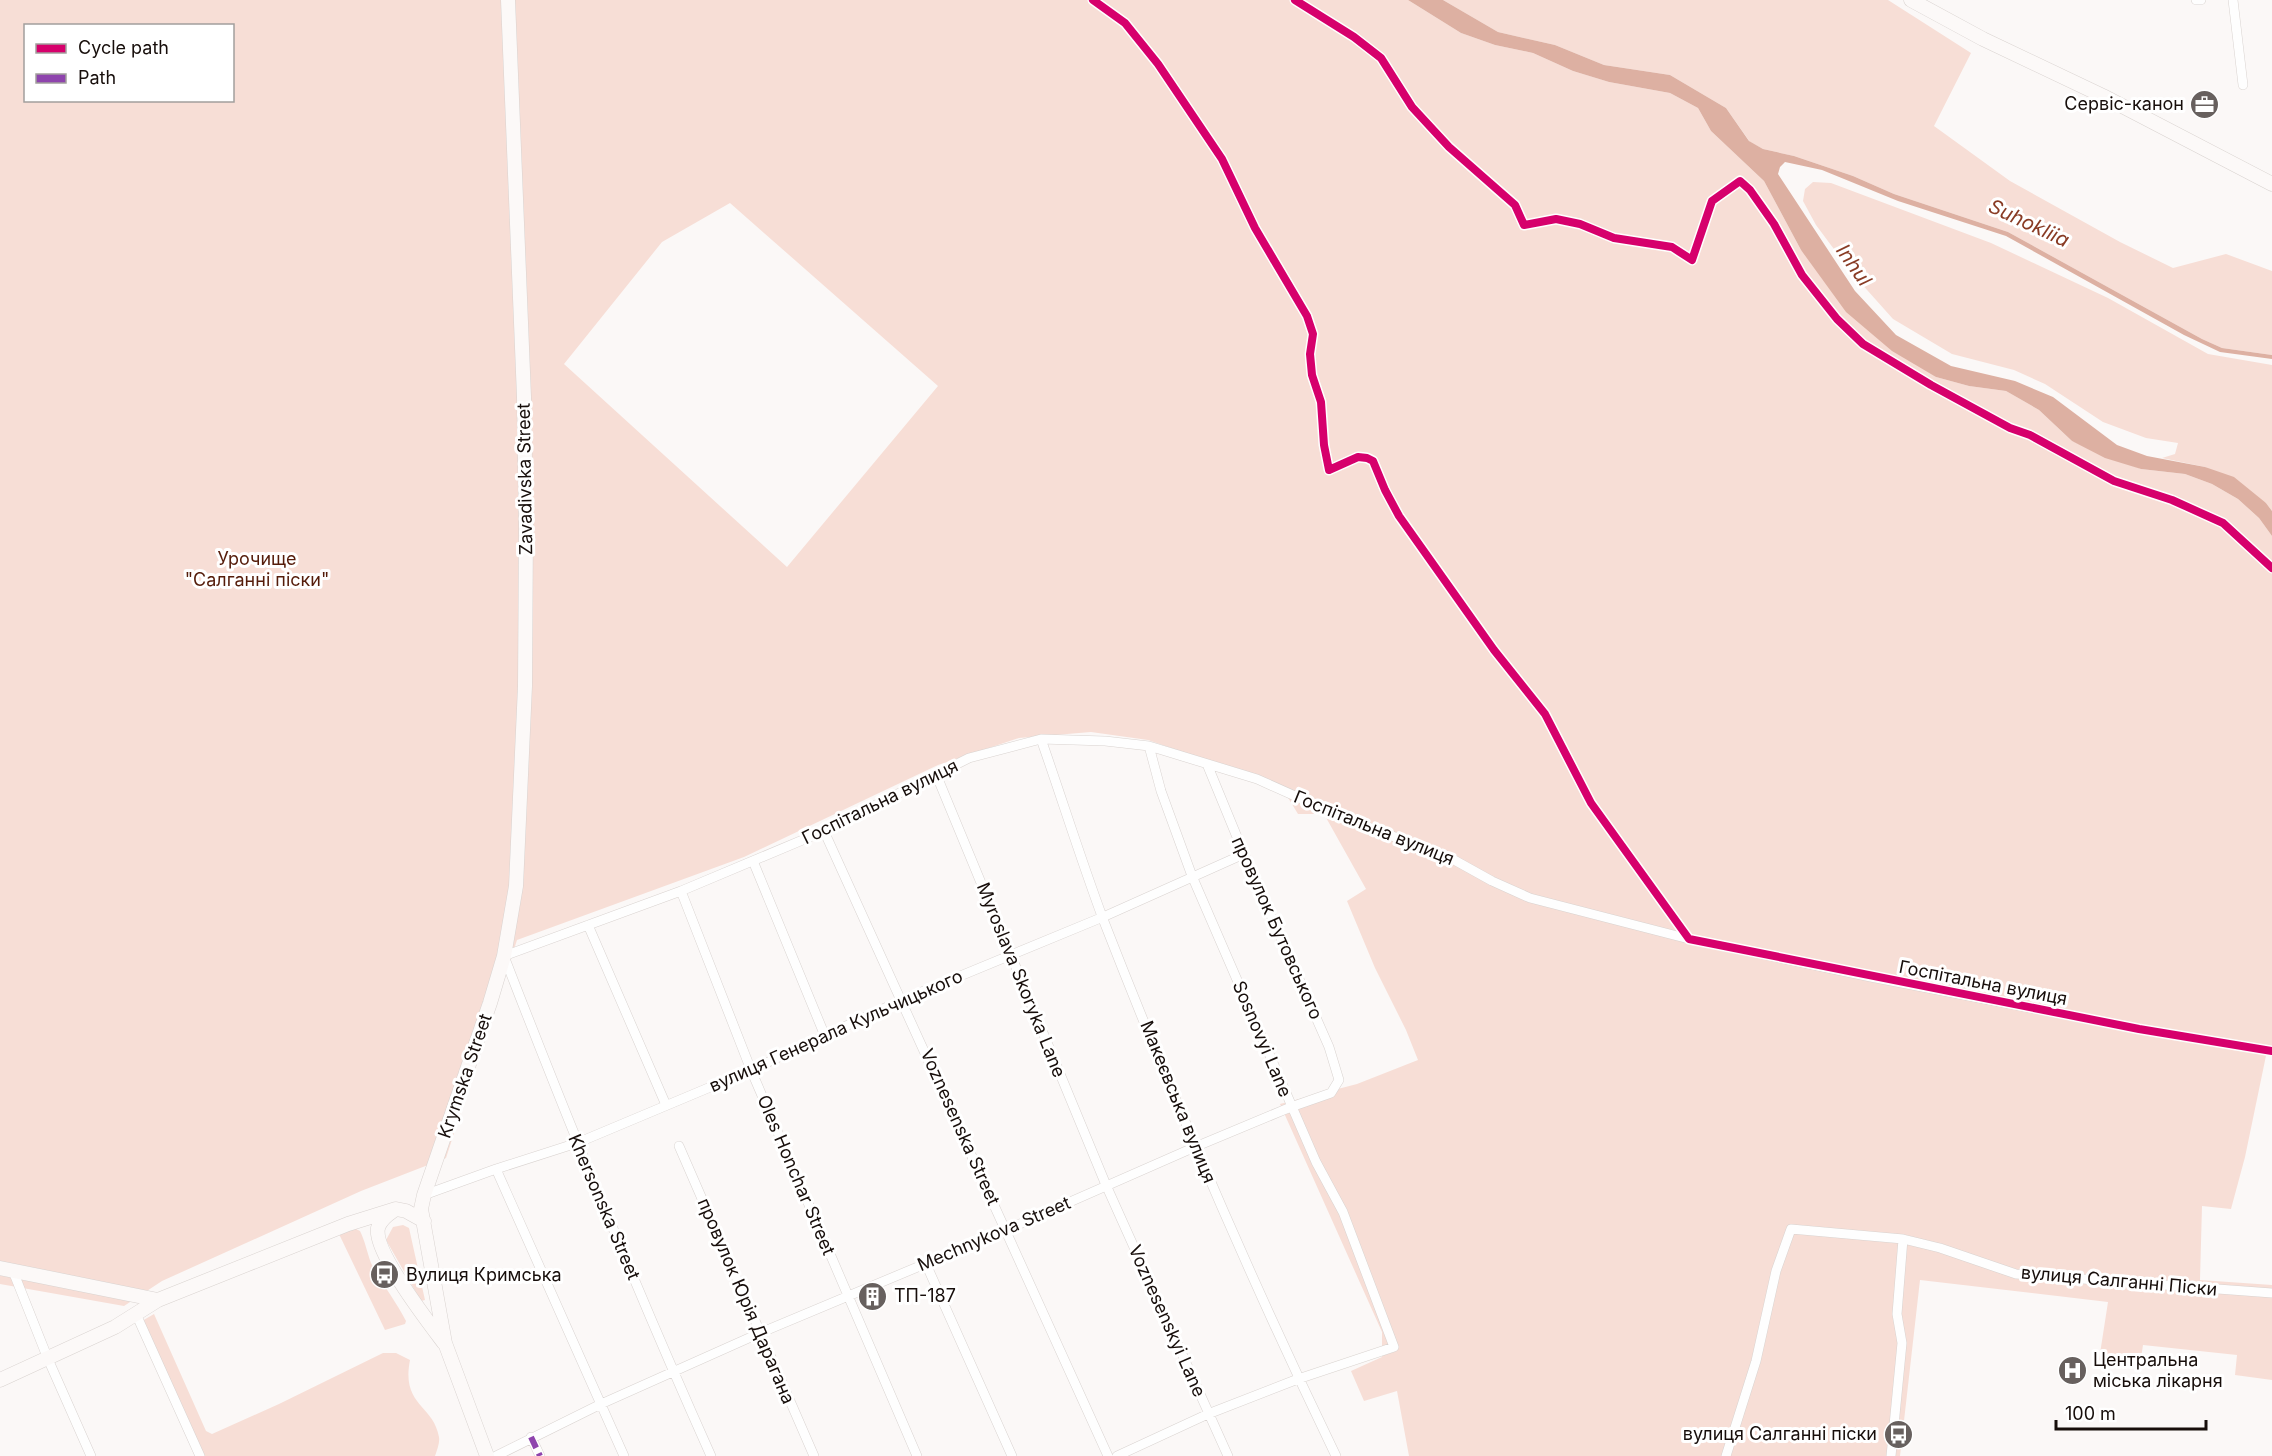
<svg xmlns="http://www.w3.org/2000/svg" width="2272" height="1456" font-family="Inter,sans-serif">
<rect width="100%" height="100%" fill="#fbf8f7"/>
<!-- green -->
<path fill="#f7ded6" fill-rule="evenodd" d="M 0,0 L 1408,0 L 1461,33 L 1495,45 L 1533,53 L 1573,71 L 1609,82 L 1670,93 L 1698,108 L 1711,131 L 1764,181 L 1801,250 L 1936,377 L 1969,386 L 2006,391 L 2039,410 L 2072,441 L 2141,469 L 2185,474 L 2212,484 L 2238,499 L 2259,518 L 2272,536 L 2272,1046 L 2268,1046 L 2245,1157 L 2231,1209 L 2202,1206 L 2200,1280 L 2272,1285 L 2272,1380 L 2235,1375 L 2237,1355 L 2143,1345 L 2140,1365 L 2099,1360 L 2108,1302 L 1920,1280 L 1900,1456 L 1409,1456 L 1397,1391 L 1364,1401 L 1351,1371 L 1382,1357 L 1382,1332 L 1280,1104 L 1357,1084 L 1418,1060 L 1406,1030 L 1375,968 L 1347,901 L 1366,889 L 1324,814 L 1298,814 L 1287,796 L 1212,762 L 1148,740 L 1091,732 L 1019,738 L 938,765 L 744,857 L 517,940 L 446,1158 L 361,1191 L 162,1281 L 124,1306 L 0,1284 ZM 26,26 L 232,26 L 232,100 L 26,100 ZM 730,203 L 938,386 L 787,567 L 564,364 L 662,242 Z
M 1443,0 L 1888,0 L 1971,53 L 1934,126 L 2010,181 L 2120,242 L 2173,268 L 2226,254 L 2272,271 L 2272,355 L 2222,348 L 2202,339 L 2008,232 L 1894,194 L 1853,176 L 1794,156 L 1763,149 L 1750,142 L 1726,108 L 1670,75 L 1604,65 L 1555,45 L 1498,32 Z
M 1813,182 L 1831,183 L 1991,243 L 2108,298 L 2208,354 L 2272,365 L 2272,511 L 2266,503 L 2205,467 L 2162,458 L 2175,454 L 2178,443 L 2146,438 L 2103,422 L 2045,384 L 2014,370 L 1952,354 L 1893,319 L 1851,272 L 1816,225 L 1803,201 L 1805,189 Z
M 403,1225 L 409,1228 L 425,1300 L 421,1301 L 386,1240 L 393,1227 Z
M 354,1228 L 360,1231 C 365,1241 367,1252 371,1263 C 381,1283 396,1301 406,1321 L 405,1324 L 385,1330 L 339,1234 Z
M 154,1314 L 206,1431 L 212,1434 L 279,1404 L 383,1353 L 396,1353 L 410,1360 C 401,1406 433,1404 439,1437 C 440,1443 437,1450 435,1456 L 204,1456 L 142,1321 Z"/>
<!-- water -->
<path fill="#ddb0a2" d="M 1408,0 L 1443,0 L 1498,32 L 1555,45 L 1604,65 L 1670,75 L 1726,108 L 1749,141 L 1763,149 L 1794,156 L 1853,176 L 1894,194 L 2008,232 L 2202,339 L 2222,348 L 2272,355 L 2272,359 L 2220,352 L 2184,335 L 2006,236 L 1898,201 L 1822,170 L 1785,162 L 1780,167 L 1778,174 L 1855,291 L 1896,335 L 1951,366 L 2015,381 L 2053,397 L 2117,445 L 2147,456 L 2205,467 L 2234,477 L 2266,503 L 2272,511 L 2272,536 L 2259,518 L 2238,499 L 2212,484 L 2185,474 L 2141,469 L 2105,458 L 2072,441 L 2039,410 L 2006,391 L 1969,386 L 1936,377 L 1892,351 L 1846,312 L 1801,250 L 1764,181 L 1711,131 L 1698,108 L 1670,93 L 1609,82 L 1573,71 L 1533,53 L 1495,45 L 1461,33 Z"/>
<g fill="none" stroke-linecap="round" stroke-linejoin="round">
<defs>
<path id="street" d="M 2196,0 L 2201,0
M 2233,0 L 2243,85
M 1041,739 C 1062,799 1081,860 1103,919 C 1174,1101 1251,1280 1336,1456
M 936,774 L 1106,1185 L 1228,1456
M 824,831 L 1108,1456
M 753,861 L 825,1036
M 681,891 L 751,1070 L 917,1456
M 588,925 L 666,1105
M 679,1146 L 814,1456
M 496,1169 L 624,1456
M 424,1195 L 496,1169 L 577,1143 L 751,1070 L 902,1000 L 1103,917 L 1244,854
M 926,1264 L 1012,1456
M 13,1271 L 48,1359 L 91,1456
M 136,1314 L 200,1456
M 531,1437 L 540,1456
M 496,1456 L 601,1404 L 760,1333 L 1006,1230 L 1195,1147 L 1291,1107 L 1331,1093 L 1339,1080 L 1329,1047 L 1244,854 L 1207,764
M 711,1456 C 637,1291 569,1124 504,956 L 681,891 L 824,831 L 969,758 L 1041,739 L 1105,741 L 1149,746 L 1257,779 L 1351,821 L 1447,856 L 1492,881 L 1530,898 L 1689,939 L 1871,977 L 2139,1029 L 2272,1051
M 1117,1456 L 1208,1414 L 1298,1379 L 1394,1347 L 1343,1212 L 1316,1162 L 1192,876 L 1161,791 L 1149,746
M 1726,1456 L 1756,1361 L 1776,1271 L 1791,1229 L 1903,1239 L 1940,1248 L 2016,1274 L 2272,1293
M 1891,1456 L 1902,1343 L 1897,1314 L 1903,1239"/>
<path id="secondary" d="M 1911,0 L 1983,39 L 2103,96 L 2272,184
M 393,1211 C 387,1215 380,1221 378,1228 C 373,1251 429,1323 444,1343
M 0,1268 L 158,1300
M 0,1380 L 115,1327 L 158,1300 L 348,1224 L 396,1209 L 406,1211 L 424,1221
M 487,1456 L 445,1343 L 421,1209 L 424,1195 L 490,1003 L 504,956 L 516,886 L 525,686 L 526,526 L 524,397 L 508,0"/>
</defs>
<!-- street casing -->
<use href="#street" stroke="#d9d3d0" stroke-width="10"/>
<!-- secondary casing -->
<use href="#secondary" stroke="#d9d3d0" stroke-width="15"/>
<!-- street -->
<use href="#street" stroke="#fefefe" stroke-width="9"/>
<!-- secondary -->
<use href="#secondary" stroke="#fcf9f8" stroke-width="14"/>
<!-- quiet -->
<path stroke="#8e44ad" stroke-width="6" stroke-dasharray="12 6" stroke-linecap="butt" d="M 531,1437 L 540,1456"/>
<defs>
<path id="cycleway" d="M 1093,0 L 1125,23 L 1158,64 L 1222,159 L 1255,228 L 1307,316 L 1313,334 L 1310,354 L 1312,375 L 1321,402 L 1324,445 L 1329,470 L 1358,457 L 1367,458 L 1373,461 L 1385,490 L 1399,516 L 1494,650 L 1545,714 L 1591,803 L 1689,939 L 2139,1029 L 2272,1051
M 1295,0 L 1354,37 L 1381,58 L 1412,107 L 1449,147 L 1515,205 L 1524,225 L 1556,219 L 1580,224 L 1614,238 L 1672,247 L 1692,260 L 1712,201 L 1740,181 L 1750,190 L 1774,224 L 1802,275 L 1837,319 L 1863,344 L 1931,385 L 2010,428 L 2030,435 L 2114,481 L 2172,500 L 2223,523 L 2272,568"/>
</defs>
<!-- cycleway casing -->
<use href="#cycleway" stroke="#fff" stroke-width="11"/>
<!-- cycleway -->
<use href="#cycleway" stroke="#d6006c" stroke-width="8"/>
</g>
<!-- icons -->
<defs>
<symbol id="office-disc" viewBox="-11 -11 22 22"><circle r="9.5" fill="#67605e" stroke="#fff"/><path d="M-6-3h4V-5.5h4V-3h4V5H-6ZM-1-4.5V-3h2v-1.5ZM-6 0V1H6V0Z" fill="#fff"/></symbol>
<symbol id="bus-disc" viewBox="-11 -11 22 22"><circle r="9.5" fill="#67605e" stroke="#fff"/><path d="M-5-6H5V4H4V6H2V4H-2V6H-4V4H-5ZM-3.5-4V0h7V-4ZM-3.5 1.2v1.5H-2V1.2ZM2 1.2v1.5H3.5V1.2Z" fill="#fff"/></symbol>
<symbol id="building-disc" viewBox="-11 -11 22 22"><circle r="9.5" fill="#67605e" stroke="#fff"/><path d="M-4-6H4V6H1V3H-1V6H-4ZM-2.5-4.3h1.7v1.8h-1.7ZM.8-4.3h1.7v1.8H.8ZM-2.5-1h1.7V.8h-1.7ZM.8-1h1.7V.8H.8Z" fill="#fff"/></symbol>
<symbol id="hospital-disc" viewBox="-11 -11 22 22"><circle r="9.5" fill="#67605e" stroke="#fff"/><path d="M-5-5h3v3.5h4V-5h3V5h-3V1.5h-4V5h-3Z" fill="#fff"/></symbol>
</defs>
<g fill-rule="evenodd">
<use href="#office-disc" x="2188" y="88" width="33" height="33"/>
<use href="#bus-disc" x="368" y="1258" width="33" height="33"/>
<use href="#building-disc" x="856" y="1280" width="33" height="33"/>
<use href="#hospital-disc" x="2056" y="1354" width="33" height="33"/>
<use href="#bus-disc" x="1882" y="1418" width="33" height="33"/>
</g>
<g text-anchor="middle" stroke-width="6" stroke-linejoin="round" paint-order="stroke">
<!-- poi labels -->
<g font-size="18" fill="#170e0b" stroke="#fff" text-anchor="start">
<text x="2184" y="110" text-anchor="end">Сервіс-канон</text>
<text x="406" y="1281">Вулиця Кримська</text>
<text x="894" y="1302">ТП-187</text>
<text x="2093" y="1366">Центральна<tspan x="2093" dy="21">міська лікарня</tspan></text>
<text x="1877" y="1440" text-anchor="end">вулиця Салганні піски</text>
</g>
<!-- street labels -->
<g font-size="18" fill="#170e0b" stroke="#fff">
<text transform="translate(525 479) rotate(-91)" y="6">Zavadivska Street</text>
<text transform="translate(880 802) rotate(-26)" y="6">Госпітальна вулиця</text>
<text transform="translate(1374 828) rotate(22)" y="6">Госпітальна вулиця</text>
<text transform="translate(1277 928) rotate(66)" y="6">провулок Бутовського</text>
<text transform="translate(1021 980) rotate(68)" y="6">Myroslava Skoryka Lane</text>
<text transform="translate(1983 983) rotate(11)" y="6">Госпітальна вулиця</text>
<text transform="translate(836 1031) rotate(-24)" y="6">вулиця Генерала Кульчицького</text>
<text transform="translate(1262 1039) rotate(67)" y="6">Sosnovyi Lane</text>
<text transform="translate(465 1076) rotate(-71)" y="6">Krymska Street</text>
<text transform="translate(1178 1102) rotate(68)" y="6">Макеєвська вулиця</text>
<text transform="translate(960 1127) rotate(66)" y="6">Voznesenska Street</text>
<text transform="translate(796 1175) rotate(67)" y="6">Oles Honchar Street</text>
<text transform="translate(604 1207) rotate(67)" y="6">Khersonska Street</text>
<text transform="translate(994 1234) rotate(-23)" y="6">Mechnykova Street</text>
<text transform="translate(2119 1281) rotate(5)" y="6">вулиця Салганні Піски</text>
<text transform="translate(746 1301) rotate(67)" y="6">провулок Юрія Дарагана</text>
<text transform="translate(1167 1321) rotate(66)" y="6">Voznesenskyi Lane</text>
</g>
<!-- park labels -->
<g font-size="18" fill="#551c0a" stroke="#fff">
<text x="257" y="565">Урочище<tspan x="257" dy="21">"Салганні піски"</tspan></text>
</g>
<!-- water labels -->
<g font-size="20" font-style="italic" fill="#893b24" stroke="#fff">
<text transform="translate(2029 223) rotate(25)" y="7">Suhokliia</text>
<text transform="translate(1854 265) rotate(55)" y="7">Inhul</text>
</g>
</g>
<!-- legend -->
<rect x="24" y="24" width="210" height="78" fill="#ffffff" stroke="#a29f9d" stroke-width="1.5"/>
<rect x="36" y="44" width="30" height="9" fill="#d6006c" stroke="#a29f9d" stroke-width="1.5"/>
<text x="78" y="54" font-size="18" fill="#170e0b">Cycle path</text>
<rect x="36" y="74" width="30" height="9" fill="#8e44ad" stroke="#a29f9d" stroke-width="1.5"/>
<text x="78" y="84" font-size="18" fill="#170e0b">Path</text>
<!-- scale -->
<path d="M2056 1420v9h150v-9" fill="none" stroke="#170e0b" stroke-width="3"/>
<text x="2065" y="1420" font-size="18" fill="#170e0b" stroke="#ffffff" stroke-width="4.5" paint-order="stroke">100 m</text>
</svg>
